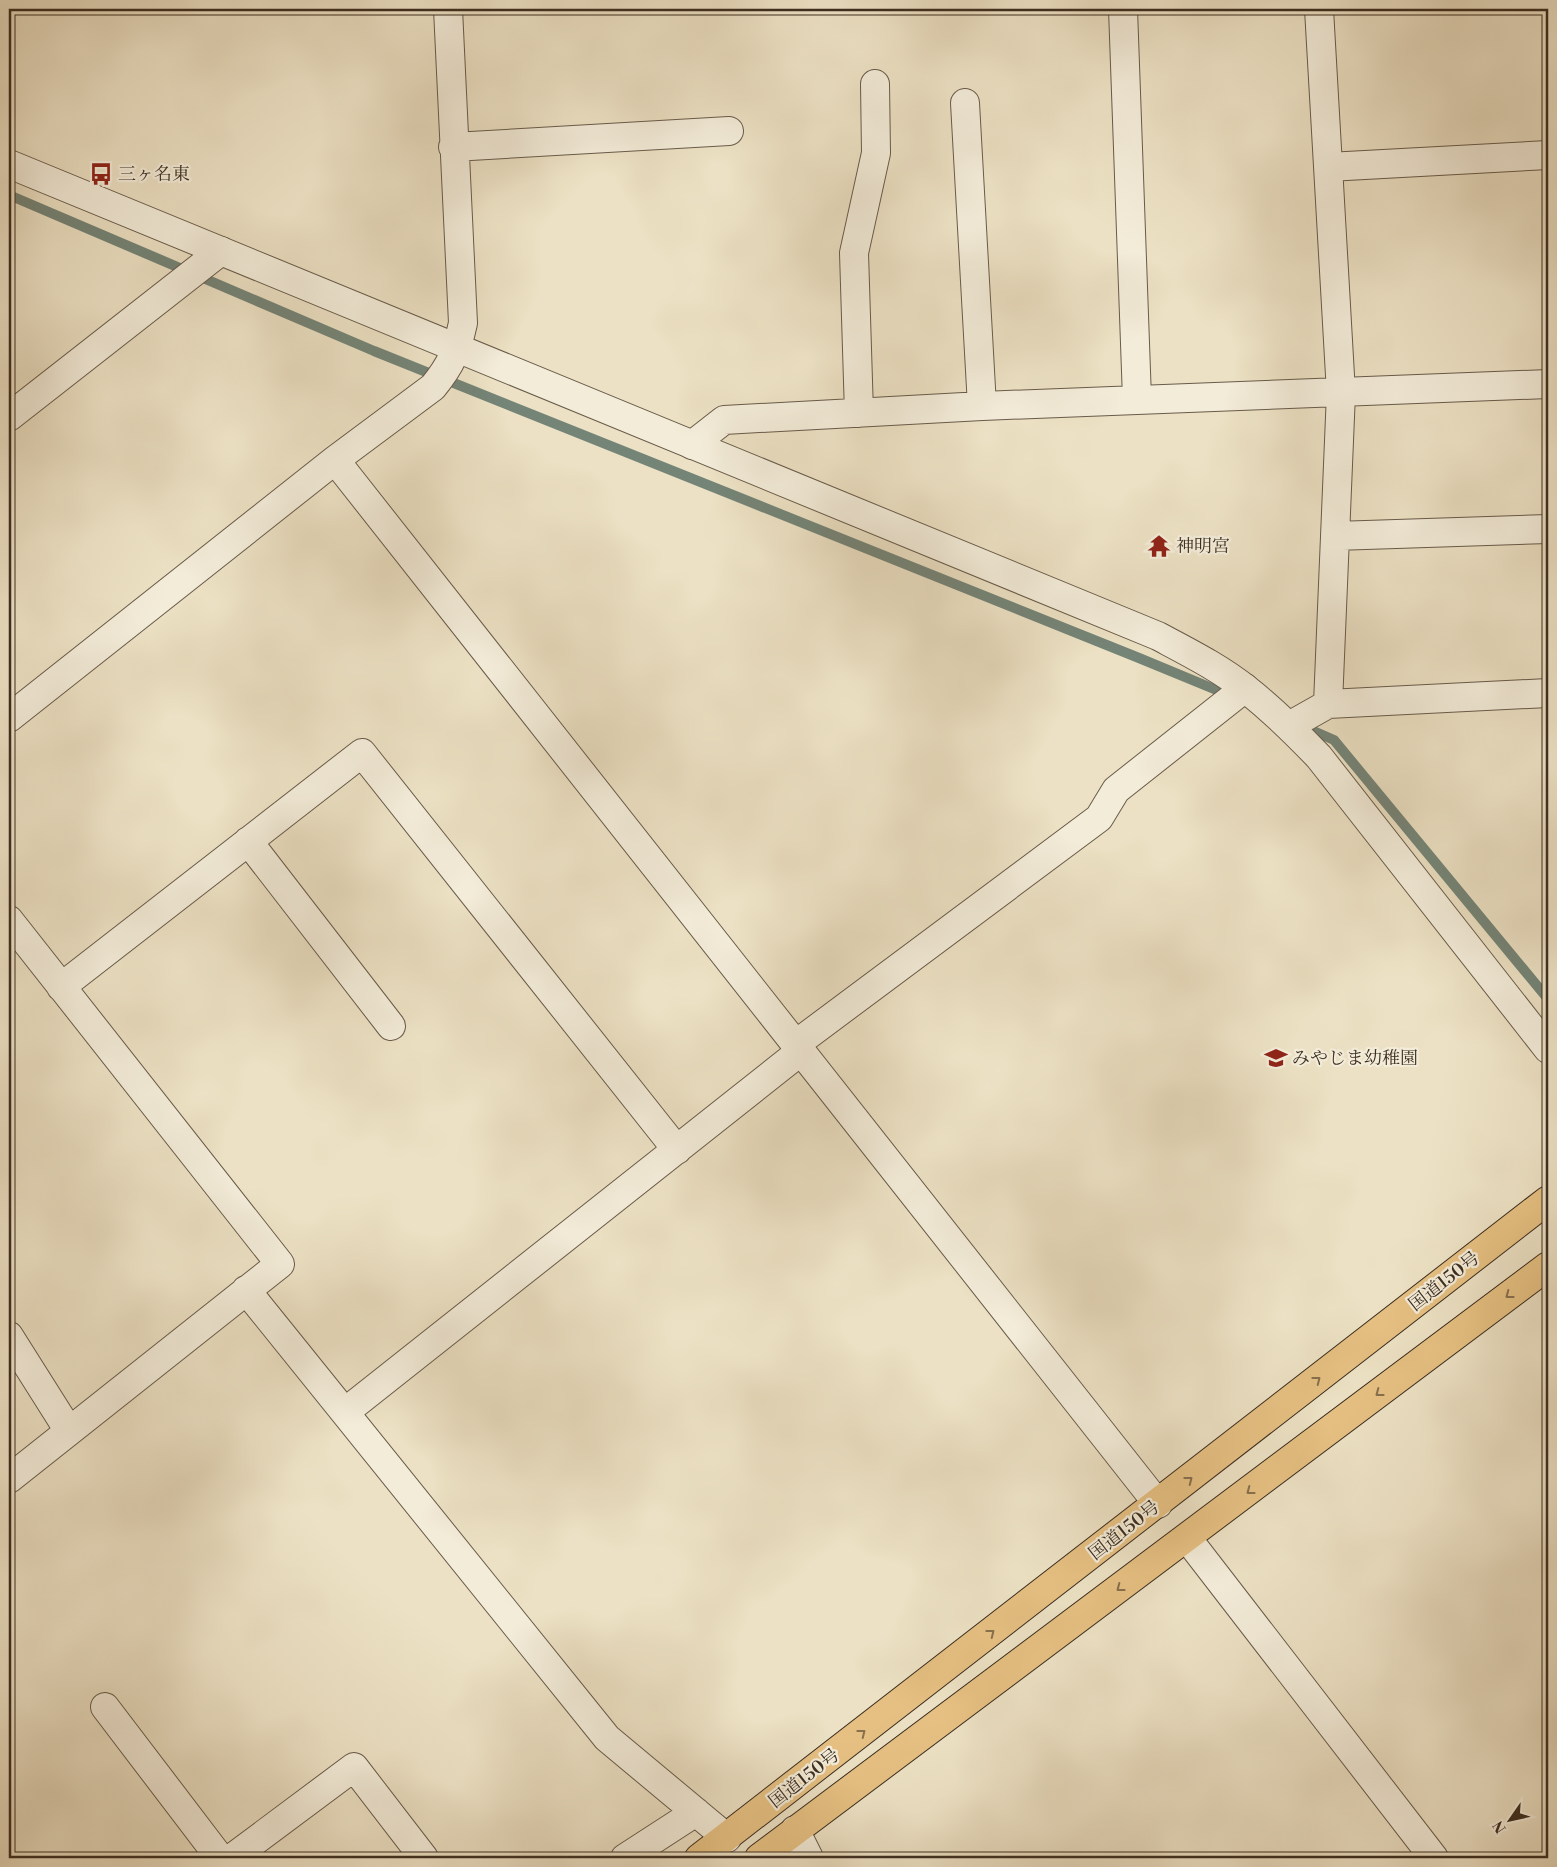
<svg xmlns="http://www.w3.org/2000/svg" width="1557" height="1867" font-family="'Libre Bodoni','Noto Serif JP',serif">
<rect width="100%" height="100%" fill="#ece1c4"/>
<filter id="stains"><feTurbulence type="fractalNoise" baseFrequency=".004" numOctaves="4"/><feColorMatrix values="0 0 0 0 .2 0 0 0 0 .09 0 0 0 0 .02 0 0 0 .5 -.17"/></filter>
<radialGradient id="worn" r=".72"><stop offset=".6" stop-color="#630" stop-opacity="0"/><stop offset="1" stop-color="#630" stop-opacity=".3"/></radialGradient>
<g fill="none" stroke-linecap="round" stroke-linejoin="round">
<!-- stream -->
<path stroke="#748477" stroke-width="10" d="M 9,195 L 374,351 L 1139,658 L 1231,696
M 1302,726 L 1334,740 L 1548,999"/>
<defs>
<path id="minor" d="M 1123,9 L 1137,399
M 1319,9 L 1341,393 L 1328,704
M 965,103 L 982,406
M 453,147 L 729,131
M 1328,167 L 1548,155
M 859,413 L 854,253 L 876,153 L 875,84
M 9,417 L 221,251
M 692,445 L 724,420 L 982,406 L 1548,384
M 335,460 L 1158,1504
M 1335,536 L 1548,529
M 9,718 L 335,460 L 433,387 C 451,365 457,351 463,323 L 448,9
M 1289,726 L 1328,704 L 1548,693
M 248,841 L 391,1026
M 9,920 L 280,1264 L 9,1479
M 61,987 L 362,753 L 677,1150
M 796,1044 L 1099,818 L 1116,790 L 1245,688
M 246,1290 L 607,1738 L 727,1838
M 9,1336 L 69,1431
M 345,1412 L 801,1051
M 1187,1538 L 1434,1858
M 105,1707 L 220,1858
M 795,1830 L 809,1858
M 232,1858 L 354,1767 L 424,1858
M 625,1858 L 696,1812"/>
<path id="tertiary" d="M 9,164 L 1158,636 C 1188,652 1220,668 1246,689 C 1273,710 1296,733 1319,757 L 1548,1049"/>
<path id="trunk" d="M 699,1858 L 1548,1200
M 759,1858 L 1548,1266"/>
</defs>
<!-- minor casing -->
<use href="#minor" stroke="#685b4a" stroke-width="30"/>
<!-- tertiary casing -->
<use href="#tertiary" stroke="#685b4a" stroke-width="30"/>
<!-- trunk casing -->
<use href="#trunk" stroke="#3c2e21" stroke-width="30"/>
<!-- minor -->
<use href="#minor" stroke="#f3ecd9" stroke-width="28"/>
<!-- tertiary -->
<use href="#tertiary" stroke="#f3ecd9" stroke-width="28"/>
<!-- trunk -->
<use href="#trunk" stroke="#e6c082" stroke-width="28"/>
</g>
<!-- one-way arrows -->
<defs><path id="oneway-chevron" d="M-2-3.5L2.5 0L-2 3.5" fill="none" stroke-width="1.6" stroke-linecap="round" stroke-linejoin="round" transform="scale(1.25)"/></defs>
<g stroke="#88704d">
<use href="#oneway-chevron" transform="translate(1509 1295) rotate(143)"/>
<use href="#oneway-chevron" transform="translate(1317 1380) rotate(-38)"/>
<use href="#oneway-chevron" transform="translate(1379 1393) rotate(143)"/>
<use href="#oneway-chevron" transform="translate(1189 1480) rotate(-38)"/>
<use href="#oneway-chevron" transform="translate(1250 1491) rotate(143)"/>
<use href="#oneway-chevron" transform="translate(1120 1588) rotate(143)"/>
<use href="#oneway-chevron" transform="translate(991 1633) rotate(-38)"/>
<use href="#oneway-chevron" transform="translate(862 1733) rotate(-38)"/>
</g>
<!-- icons -->
<defs>
<symbol id="bus-bare" viewBox="-9 -9 18 18"><path d="M-5-6H5V4H4V6H2V4H-2V6H-4V4H-5ZM-3.5-4V0h7V-4ZM-3.5 1.2v1.5H-2V1.2ZM2 1.2v1.5H3.5V1.2Z" fill="#8f2418" stroke="#f3ecd9" stroke-width="2.5" paint-order="stroke"/></symbol>
<symbol id="temple-bare" viewBox="-9 -9 18 18"><path d="M0-6L5-2H3V0L6.5 2.5H4V6H1.5V3h-3V6H-4V2.5H-6.5L-3 0V-2H-5Z" fill="#8f2418" stroke="#f3ecd9" stroke-width="2.5" paint-order="stroke"/></symbol>
<symbol id="school-bare" viewBox="-9 -9 18 18"><path d="M0-5L7-2L0 1L-7-2ZM-4 1L0 2.5L4 1V4Q0 6-4 4Z" fill="#8f2418" stroke="#f3ecd9" stroke-width="2.5" paint-order="stroke"/></symbol>
</defs>
<g fill-rule="evenodd">
<use href="#bus-bare" x="85" y="158" width="32" height="32"/>
<use href="#temple-bare" x="1143" y="530" width="32" height="32"/>
<use href="#school-bare" x="1260" y="1042" width="32" height="32"/>
</g>
<g text-anchor="middle" stroke-width="4.5" stroke-linejoin="round" paint-order="stroke">
<!-- poi labels -->
<g font-size="18" fill="#3c2e21" stroke="#f3ecd9" text-anchor="start">
<text x="118" y="180">三ヶ名東</text>
<text x="1176" y="552">神明宮</text>
<text x="1292" y="1064">みやじま幼稚園</text>
</g>
<!-- street labels -->
<g font-size="18" fill="#3c2e21" stroke="#f3ecd9">
<text transform="translate(1444 1281) rotate(-38)" y="6">国道150号</text>
<text transform="translate(1124 1530) rotate(-38)" y="6">国道150号</text>
<text transform="translate(804 1778) rotate(-38)" y="6">国道150号</text>
</g>
</g>
<!-- margin -->
<rect width="1557" height="1867" fill="none" stroke="#ece1c4" stroke-width="30"/>
<rect x="10" y="10" width="1537" height="1847" fill="none" stroke="#3c2e21" stroke-width="2.5"/>
<rect x="15" y="15" width="1527" height="1837" fill="none" stroke="#3c2e21"/>
<!-- north arrow -->
<g transform="translate(1510 1820) rotate(236)" stroke="#f3ecd9" stroke-width="4" paint-order="stroke">
<path d="M0-4L9 19L0 12L-9 19Z" fill="#3c2e21"/>
<text y="-8" font-size="14" font-weight="bold" text-anchor="middle" fill="#3c2e21">N</text>
</g>
<rect width="100%" height="100%" filter="url(#stains)"/>
<rect width="100%" height="100%" fill="url(#worn)"/>
</svg>
